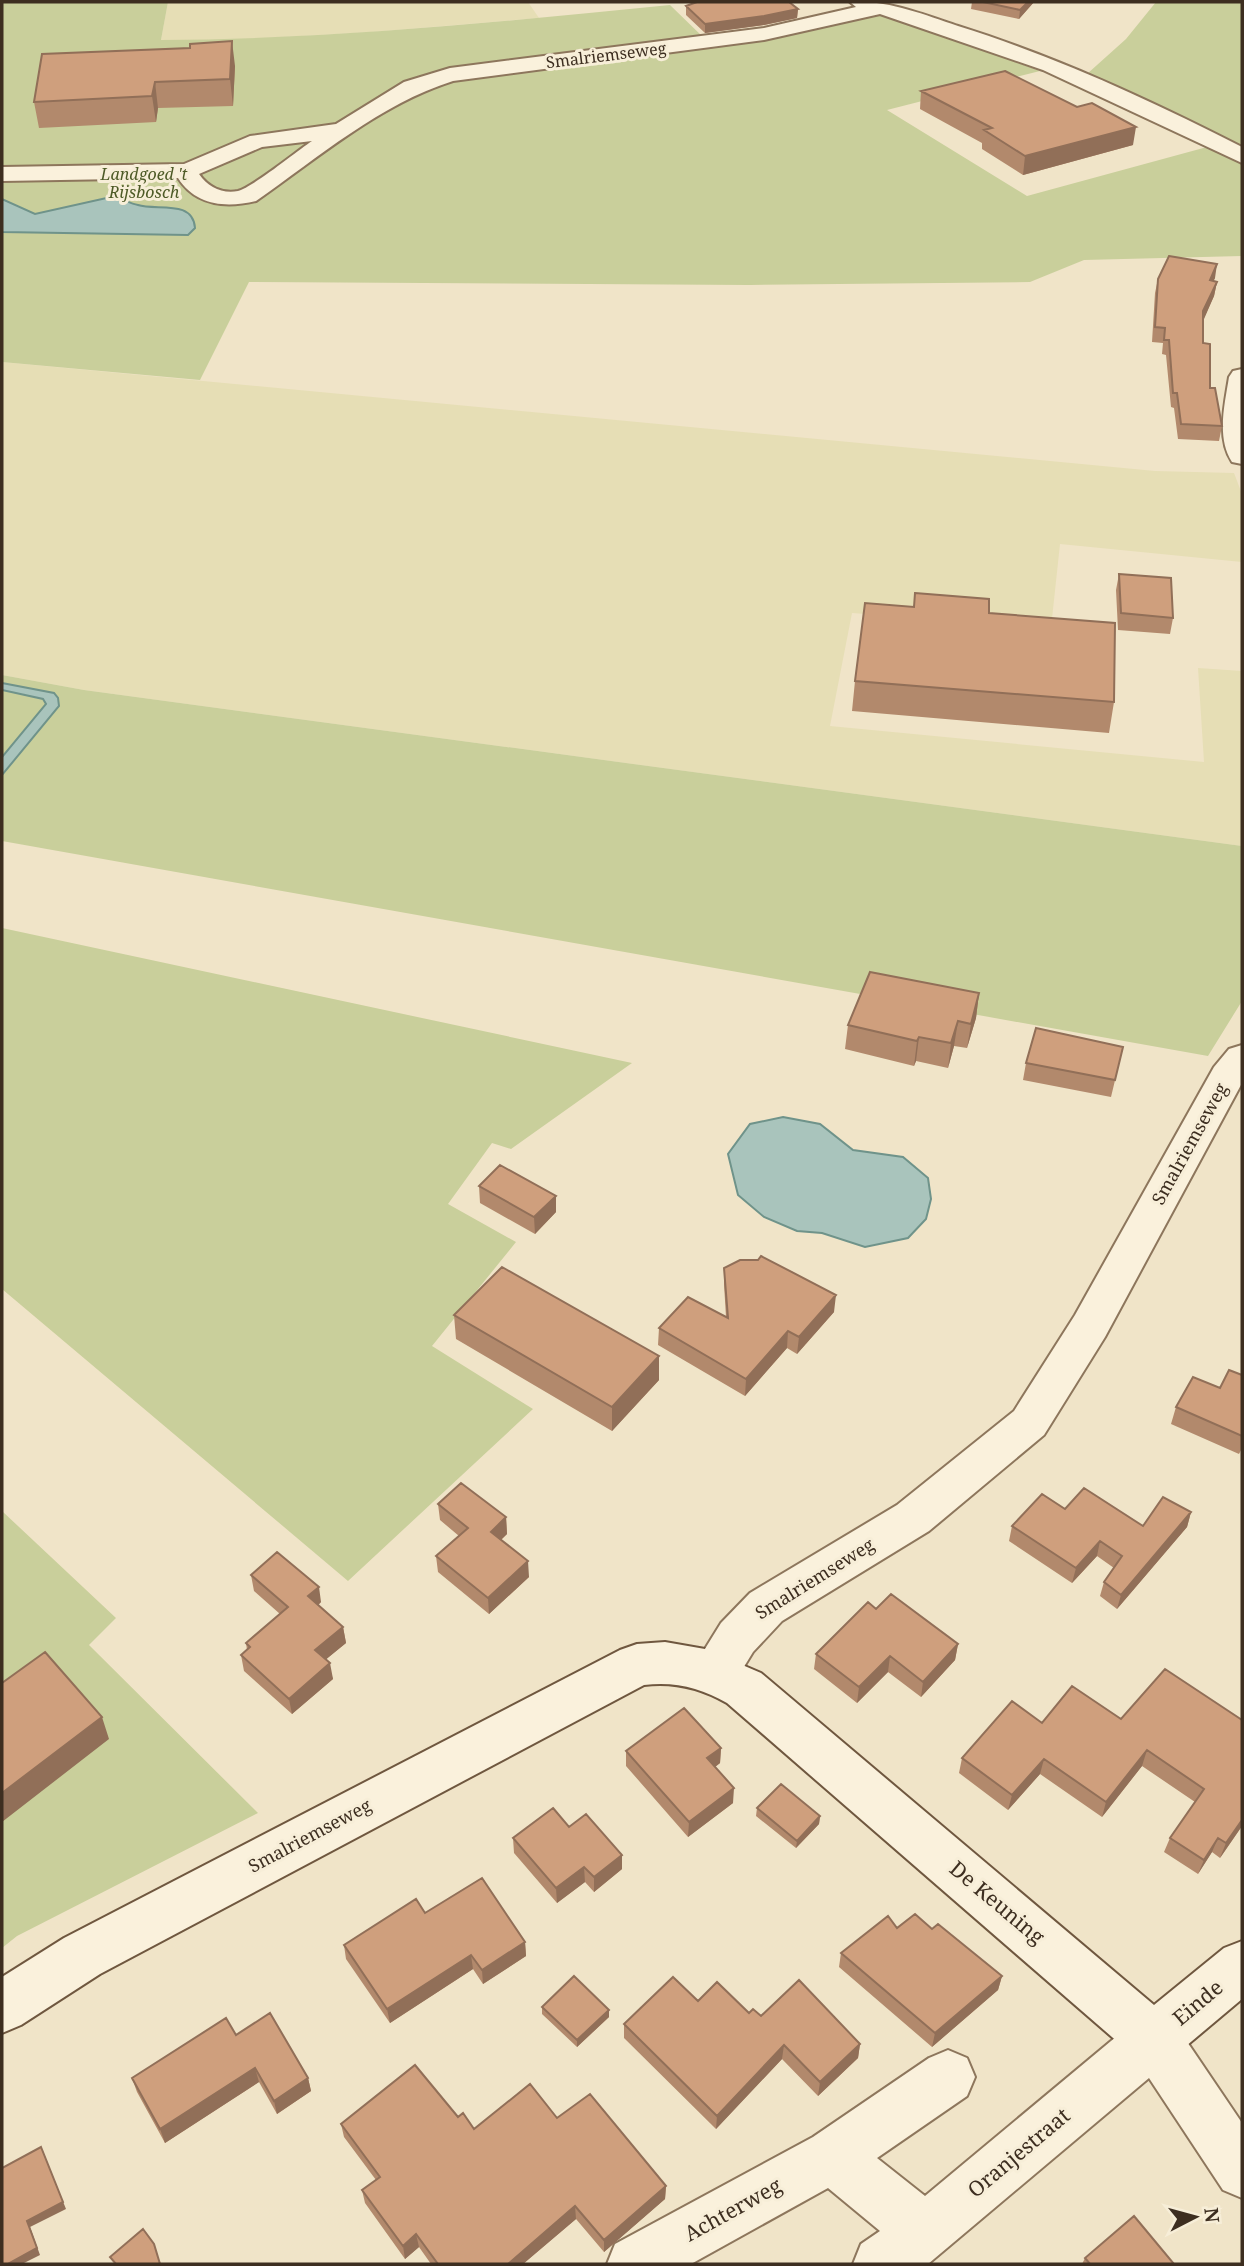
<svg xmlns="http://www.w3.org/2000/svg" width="1244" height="2266" font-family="'Noto Serif',serif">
<rect width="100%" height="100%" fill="#f0e4c8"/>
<!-- farmland -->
<path fill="#e6deb5" d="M 168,2 L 528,2 L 539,18 L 371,32 L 231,40 L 161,40 Z
M 2,362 L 1155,471 L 1234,473 L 1242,494 L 1242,562 L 1060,544 L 1051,628 L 852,613 L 830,726 L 1204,762 L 1198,668 L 1242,671 L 1242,846 L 84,690 L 2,675 Z"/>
<!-- green -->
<path fill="#c9cf9b" d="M 2,2 L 168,2 L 161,40 C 331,39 501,22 670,5 L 705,39 L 880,15 L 895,18 L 1040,71 L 887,110 L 1027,196 L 1207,147 L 1242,164 L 1242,256 L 1084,260 L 1030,282 L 750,285 L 249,282 L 200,380 L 2,362 Z
M 1156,2 L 1242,2 L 1242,151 L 1087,74 L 1126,39 Z
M 2,675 L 84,690 L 1242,846 L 1242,1001 L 1208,1056 L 2,841 Z
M 2,928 L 632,1063 L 511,1149 L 492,1143 L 448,1204 L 516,1242 L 432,1346 L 533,1409 L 348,1581 L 2,1289 Z
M 2,1511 L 116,1618 L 89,1645 L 258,1813 L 17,1936 L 2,1948 Z"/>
<!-- water -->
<path fill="#a9c4bc" stroke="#6f938a" stroke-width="2" d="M 111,197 C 121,198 128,203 138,205 C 156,211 193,199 195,228 L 188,235 L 2,232 L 2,199 L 35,214 Z
M 2,683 L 54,693 L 58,698 L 59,706 L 2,775 L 2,757 L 46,704 L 43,699 L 2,690 Z
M 783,1117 L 820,1124 L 853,1150 L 903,1157 L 928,1178 L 931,1199 L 926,1219 L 908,1238 L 865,1247 L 822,1233 L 797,1231 L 764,1217 L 738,1195 L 728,1154 L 750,1124 Z"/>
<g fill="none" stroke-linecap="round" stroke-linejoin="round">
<defs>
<path id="street" d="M 850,2 C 888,0 922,14 958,26 C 1057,57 1150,100 1242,147 L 1242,163 L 1043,70 L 880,14 L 764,40 L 453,81 C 380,104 319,157 256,201 C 226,208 196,206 178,178 L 2,181 L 2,167 L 184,164 L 250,136 L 336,124 L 404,82 L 450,68 L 764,28 L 856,7 ZM 312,141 C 297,151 253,187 238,191 C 222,194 208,187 199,174 L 262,147 Z
M 1242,369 L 1242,464 L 1232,462 C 1216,438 1225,403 1229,377 L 1233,371 Z
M 1242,1045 L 1242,1083 L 1105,1337 L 1044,1435 L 929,1531 L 782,1621 L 753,1652 L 731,1688 L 714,1694 L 697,1688 L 690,1673 L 721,1623 L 750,1593 L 897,1505 L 1014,1411 L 1075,1315 L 1214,1067 L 1229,1049 Z
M 1154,2013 L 1173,2021 L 1242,2123 L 1242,2198 L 1223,2190 L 1149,2078 L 928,2264 L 853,2264 L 861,2244 L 880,2231 L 828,2188 L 691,2264 L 607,2264 L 615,2244 L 813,2137 L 929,2058 L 948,2050 L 967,2058 L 975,2077 L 967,2096 L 877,2158 L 925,2196 L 1135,2021 Z"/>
<path id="secondary" d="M 665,1642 L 705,1649 L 761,1673 L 1154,2005 L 1224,1948 L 1242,1941 L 1242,1999 L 1173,2057 L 1154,2065 L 1135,2057 L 727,1703 C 701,1688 675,1681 644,1685 L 100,1974 L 21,2025 L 2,2033 L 2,1977 L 64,1938 L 620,1650 L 637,1644 Z"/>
</defs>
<!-- street casing -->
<use href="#street" stroke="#8d765c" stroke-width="4"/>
<!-- secondary casing -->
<use href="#secondary" stroke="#6f573f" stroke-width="4"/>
<!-- street -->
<use href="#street" fill="#faf1dc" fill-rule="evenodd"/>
<!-- secondary -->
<use href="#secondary" fill="#faf1dc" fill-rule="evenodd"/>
</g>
<!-- wall -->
<path fill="#b2896c" d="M 972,2 L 1034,2 L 1019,19 L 971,9 Z
M 686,6 L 798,9 L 797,18 L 764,25 L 705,33 L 686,15 Z
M 190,48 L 235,66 L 233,106 L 158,108 L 156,122 L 39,128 L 34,102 Z
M 921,91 L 1133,145 L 1023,175 L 982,149 L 982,143 L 920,109 Z
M 1215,278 L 1213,281 L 1217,282 L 1214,296 L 1203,320 L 1203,343 L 1210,388 L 1222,426 L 1219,441 L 1178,439 L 1174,408 L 1171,407 L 1166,355 L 1162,354 L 1163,343 L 1152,342 L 1155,293 L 1158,279 Z
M 1119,574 L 1173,618 L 1170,634 L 1118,630 L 1116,590 Z
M 915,593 L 989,613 L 1114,702 L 1109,733 L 852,711 L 855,681 L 914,607 Z
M 979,993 L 976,1018 L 967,1048 L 954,1046 L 948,1068 L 916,1061 L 914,1066 L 845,1049 L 848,1025 Z
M 1123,1047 L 1111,1097 L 1023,1080 L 1026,1063 Z
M 479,1186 L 556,1212 L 535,1234 L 480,1203 Z
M 724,1268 L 834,1312 L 797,1354 L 787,1348 L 745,1396 L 658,1345 L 659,1328 L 726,1317 L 724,1284 Z
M 454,1315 L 659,1380 L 612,1431 L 456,1339 Z
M 1242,1375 L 1242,1448 L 1239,1454 L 1171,1424 L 1176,1407 L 1220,1388 Z
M 438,1504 L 506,1517 L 507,1534 L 501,1540 L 529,1577 L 489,1614 L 438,1572 L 436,1556 L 459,1536 L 440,1520 Z
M 1065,1509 L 1143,1526 L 1191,1512 L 1187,1527 L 1117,1609 L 1100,1596 L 1104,1582 L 1114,1568 L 1097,1556 L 1072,1583 L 1009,1541 L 1012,1526 Z
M 251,1575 L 321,1602 L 318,1605 L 343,1627 L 346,1643 L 326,1659 L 333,1679 L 292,1714 L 244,1671 L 241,1655 L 247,1650 L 246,1643 L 280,1614 L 254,1591 Z
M 876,1609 L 958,1644 L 955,1660 L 921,1697 L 888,1672 L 857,1703 L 814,1669 L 816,1654 Z
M 1121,1719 L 1242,1720 L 1242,1826 L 1220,1858 L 1212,1852 L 1198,1874 L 1164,1852 L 1170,1838 L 1195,1802 L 1142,1766 L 1102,1817 L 1040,1774 L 1008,1810 L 959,1773 L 962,1758 L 1042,1723 Z
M 721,1748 L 720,1763 L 715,1767 L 733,1803 L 688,1837 L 626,1766 L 626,1751 Z
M 757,1808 L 820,1816 L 819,1824 L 796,1848 L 756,1816 Z
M 569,1827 L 622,1869 L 594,1892 L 585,1882 L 557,1903 L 514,1853 L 513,1838 Z
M 425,1913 L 525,1942 L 526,1956 L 483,1984 L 473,1969 L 390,2023 L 346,1959 L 344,1945 Z
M 897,1928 L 932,1929 L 1002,1976 L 998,1990 L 932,2047 L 839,1967 L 841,1953 Z
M 698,2001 L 749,2013 L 860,2044 L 858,2058 L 818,2096 L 782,2059 L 716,2129 L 624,2038 L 624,2024 Z
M 542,2007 L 609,2010 L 609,2017 L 577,2047 L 542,2014 Z
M 236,2035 L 308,2078 L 311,2091 L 277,2114 L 259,2082 L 165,2143 L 137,2092 L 132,2078 Z
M 458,2117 L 474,2129 L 557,2118 L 666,2186 L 665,2199 L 604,2252 L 576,2219 L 523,2264 L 431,2264 L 419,2247 L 405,2259 L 365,2203 L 362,2190 L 376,2180 L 344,2137 L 341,2124 Z
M 1085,2258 L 1174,2264 L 1082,2264 Z"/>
<!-- shaded-wall -->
<path fill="#916f58" d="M 1028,2 L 1034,2 L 1019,19 L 1020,10 Z
M 798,9 L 797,18 L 764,25 L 705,33 L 705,24 Z
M 232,41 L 235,66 L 233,106 L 230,79 Z
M 155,82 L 158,108 L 156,122 L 152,96 Z
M 1136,127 L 1133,145 L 1023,175 L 1025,156 Z
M 1217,264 L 1215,278 L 1207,295 L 1210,280 Z
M 1217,282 L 1214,296 L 1201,326 L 1203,311 Z
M 979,993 L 976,1018 L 967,1048 L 971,1024 Z
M 958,1021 L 954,1046 L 948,1068 L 951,1043 Z
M 919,1037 L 916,1061 L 914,1066 L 917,1041 Z
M 556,1196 L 556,1212 L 535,1234 L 534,1217 Z
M 836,1295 L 834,1312 L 797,1354 L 799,1337 Z
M 788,1331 L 787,1348 L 745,1396 L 746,1379 Z
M 659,1356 L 659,1380 L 612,1431 L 612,1407 Z
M 1191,1512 L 1187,1527 L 1117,1609 L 1121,1595 Z
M 506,1517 L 507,1534 L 492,1548 L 491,1532 Z
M 1100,1541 L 1097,1556 L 1072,1583 L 1076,1568 Z
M 528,1561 L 529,1577 L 489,1614 L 488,1598 Z
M 319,1587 L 321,1602 L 311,1612 L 308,1596 Z
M 343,1627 L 346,1643 L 318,1666 L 315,1650 Z
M 958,1644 L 955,1660 L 921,1697 L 923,1682 Z
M 890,1656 L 888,1672 L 857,1703 L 859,1687 Z
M 330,1663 L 333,1679 L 292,1714 L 289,1699 Z
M 102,1717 L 109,1739 L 2,1822 L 2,1793 Z
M 721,1748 L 720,1763 L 706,1774 L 707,1758 Z
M 1147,1750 L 1142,1766 L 1102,1817 L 1106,1802 Z
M 1044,1759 L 1040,1774 L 1008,1810 L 1012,1795 Z
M 734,1788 L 733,1803 L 688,1837 L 689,1822 Z
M 820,1816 L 819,1824 L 796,1848 L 797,1841 Z
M 1242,1820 L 1242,1826 L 1220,1858 L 1226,1843 Z
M 1218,1838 L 1212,1852 L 1198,1874 L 1204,1860 Z
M 622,1855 L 622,1869 L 594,1892 L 594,1877 Z
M 584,1867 L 585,1882 L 557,1903 L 556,1888 Z
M 525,1942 L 526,1956 L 483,1984 L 482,1970 Z
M 471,1955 L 473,1969 L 390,2023 L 387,2009 Z
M 1002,1976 L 998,1990 L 932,2047 L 935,2033 Z
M 609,2010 L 609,2017 L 577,2047 L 577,2040 Z
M 860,2044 L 858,2058 L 818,2096 L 820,2082 Z
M 784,2045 L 782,2059 L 716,2129 L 717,2116 Z
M 255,2068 L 259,2082 L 165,2143 L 160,2129 Z
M 308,2078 L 311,2091 L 277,2114 L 274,2101 Z
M 44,2154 L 66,2209 L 30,2227 L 40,2255 L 22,2264 L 8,2264 L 27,2221 Z
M 666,2186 L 665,2199 L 604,2252 L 604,2240 Z
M 575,2206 L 576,2219 L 523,2264 L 508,2264 Z
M 416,2234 L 419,2247 L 405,2259 L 403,2246 Z"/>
<!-- building -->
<path fill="#cf9f7d" stroke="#916f58" stroke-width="2" d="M 697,2 L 789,2 L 798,9 L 764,16 L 705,24 L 686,6 Z
M 983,2 L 1028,2 L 1020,10 Z
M 232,41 L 230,79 L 155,82 L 152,96 L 34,102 L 42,54 L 190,48 L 190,44 Z
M 1005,71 L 1077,107 L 1092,103 L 1136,127 L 1025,156 L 984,130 L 992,128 L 921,91 Z
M 1169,256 L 1217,264 L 1210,280 L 1217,282 L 1203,311 L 1203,343 L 1210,344 L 1210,388 L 1215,388 L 1222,426 L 1181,424 L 1177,393 L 1173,393 L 1169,340 L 1164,340 L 1165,328 L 1155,327 L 1158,279 Z
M 1119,574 L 1171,578 L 1173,618 L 1121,613 Z
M 915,593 L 989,599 L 989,613 L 1115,623 L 1114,702 L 855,681 L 865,603 L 914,607 Z
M 870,972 L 979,993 L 971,1024 L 958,1021 L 951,1043 L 919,1037 L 917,1041 L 848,1025 Z
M 1036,1028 L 1123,1047 L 1115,1080 L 1026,1063 Z
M 500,1165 L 556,1196 L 534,1217 L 479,1186 Z
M 761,1256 L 836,1295 L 799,1337 L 788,1331 L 746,1379 L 659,1328 L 688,1297 L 728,1318 L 724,1268 L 740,1260 L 758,1260 Z
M 502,1267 L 659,1356 L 612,1407 L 454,1315 Z
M 1229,1370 L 1242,1375 L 1242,1436 L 1176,1407 L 1193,1377 L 1220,1388 Z
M 461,1483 L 506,1517 L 491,1532 L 528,1561 L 488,1598 L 436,1556 L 468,1528 L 438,1504 Z
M 1084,1488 L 1143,1526 L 1163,1497 L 1191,1512 L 1121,1595 L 1104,1582 L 1122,1556 L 1100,1541 L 1076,1568 L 1012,1526 L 1042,1494 L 1065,1509 Z
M 277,1552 L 319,1587 L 308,1596 L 343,1627 L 315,1650 L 330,1663 L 289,1699 L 241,1655 L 250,1647 L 246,1643 L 288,1607 L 251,1575 Z
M 891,1594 L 958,1644 L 923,1682 L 890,1656 L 859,1687 L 816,1654 L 868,1602 L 876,1609 Z
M 45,1652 L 102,1717 L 2,1793 L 2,1683 Z
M 1165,1669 L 1242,1720 L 1242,1820 L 1226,1843 L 1218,1838 L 1204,1860 L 1170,1838 L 1204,1789 L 1147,1750 L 1106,1802 L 1044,1759 L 1012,1795 L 962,1758 L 1012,1701 L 1042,1723 L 1072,1686 L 1121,1719 Z
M 684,1708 L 721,1748 L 707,1758 L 734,1788 L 689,1822 L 626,1751 Z
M 781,1784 L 820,1816 L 797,1841 L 757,1808 Z
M 553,1808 L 569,1827 L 586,1814 L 622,1855 L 594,1877 L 584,1867 L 556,1888 L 513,1838 Z
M 482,1878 L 525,1942 L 482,1970 L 471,1955 L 387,2009 L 344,1945 L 416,1899 L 425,1913 Z
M 915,1914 L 932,1929 L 938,1924 L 1002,1976 L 935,2033 L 841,1953 L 888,1916 L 897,1928 Z
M 574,1976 L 609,2010 L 577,2040 L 542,2007 Z
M 673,1977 L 698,2001 L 717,1982 L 749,2013 L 753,2009 L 761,2016 L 799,1980 L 860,2044 L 820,2082 L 784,2045 L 717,2116 L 624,2024 Z
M 270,2013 L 308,2078 L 274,2101 L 255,2068 L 160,2129 L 132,2078 L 226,2018 L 236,2035 Z
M 415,2065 L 458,2117 L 463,2113 L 474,2129 L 530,2084 L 557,2118 L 590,2094 L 666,2186 L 604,2240 L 575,2206 L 508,2264 L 438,2264 L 416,2234 L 403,2246 L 362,2190 L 380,2177 L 341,2124 Z
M 41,2147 L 63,2202 L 27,2221 L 37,2248 L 8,2264 L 2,2264 L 2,2168 Z
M 1134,2216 L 1174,2264 L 1090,2264 L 1085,2258 Z
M 143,2229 L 154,2244 L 160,2264 L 116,2264 L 110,2257 Z"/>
<g text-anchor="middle" stroke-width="6" stroke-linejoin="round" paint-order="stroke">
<!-- far-street labels -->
<g font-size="16" fill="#3d2e20" stroke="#f7eed8">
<text transform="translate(606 55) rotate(-7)" y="6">Smalriemseweg</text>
</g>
<!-- far-park labels -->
<g font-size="16" font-style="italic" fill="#4d5a26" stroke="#f7eed8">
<text x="144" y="180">Landgoed 't<tspan x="144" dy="18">Rijsbosch</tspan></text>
</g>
<!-- street labels -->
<g font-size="18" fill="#3d2e20" stroke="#f7eed8">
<text transform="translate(1190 1144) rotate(-61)" y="6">Smalriemseweg</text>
<text transform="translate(815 1579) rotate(-32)" y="6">Smalriemseweg</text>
<text transform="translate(310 1836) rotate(-28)" y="6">Smalriemseweg</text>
</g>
<!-- near-street labels -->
<g font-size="21" fill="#3d2e20" stroke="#f7eed8">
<text transform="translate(997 1903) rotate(40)" y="7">De Keuning</text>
<text transform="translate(1198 2003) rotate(-40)" y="7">Einde</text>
<text transform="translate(1019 2153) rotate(-40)" y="7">Oranjestraat</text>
<text transform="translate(733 2210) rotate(-29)" y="7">Achterweg</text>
</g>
</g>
<!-- border -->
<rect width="1244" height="2266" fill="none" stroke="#3d2e20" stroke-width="7"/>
<!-- north arrow -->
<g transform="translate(1195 2217) rotate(84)" stroke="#f7eed8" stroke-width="5" paint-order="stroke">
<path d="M0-5L12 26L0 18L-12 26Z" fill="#3d2e20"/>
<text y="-10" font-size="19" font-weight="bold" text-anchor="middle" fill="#3d2e20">N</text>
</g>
</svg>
